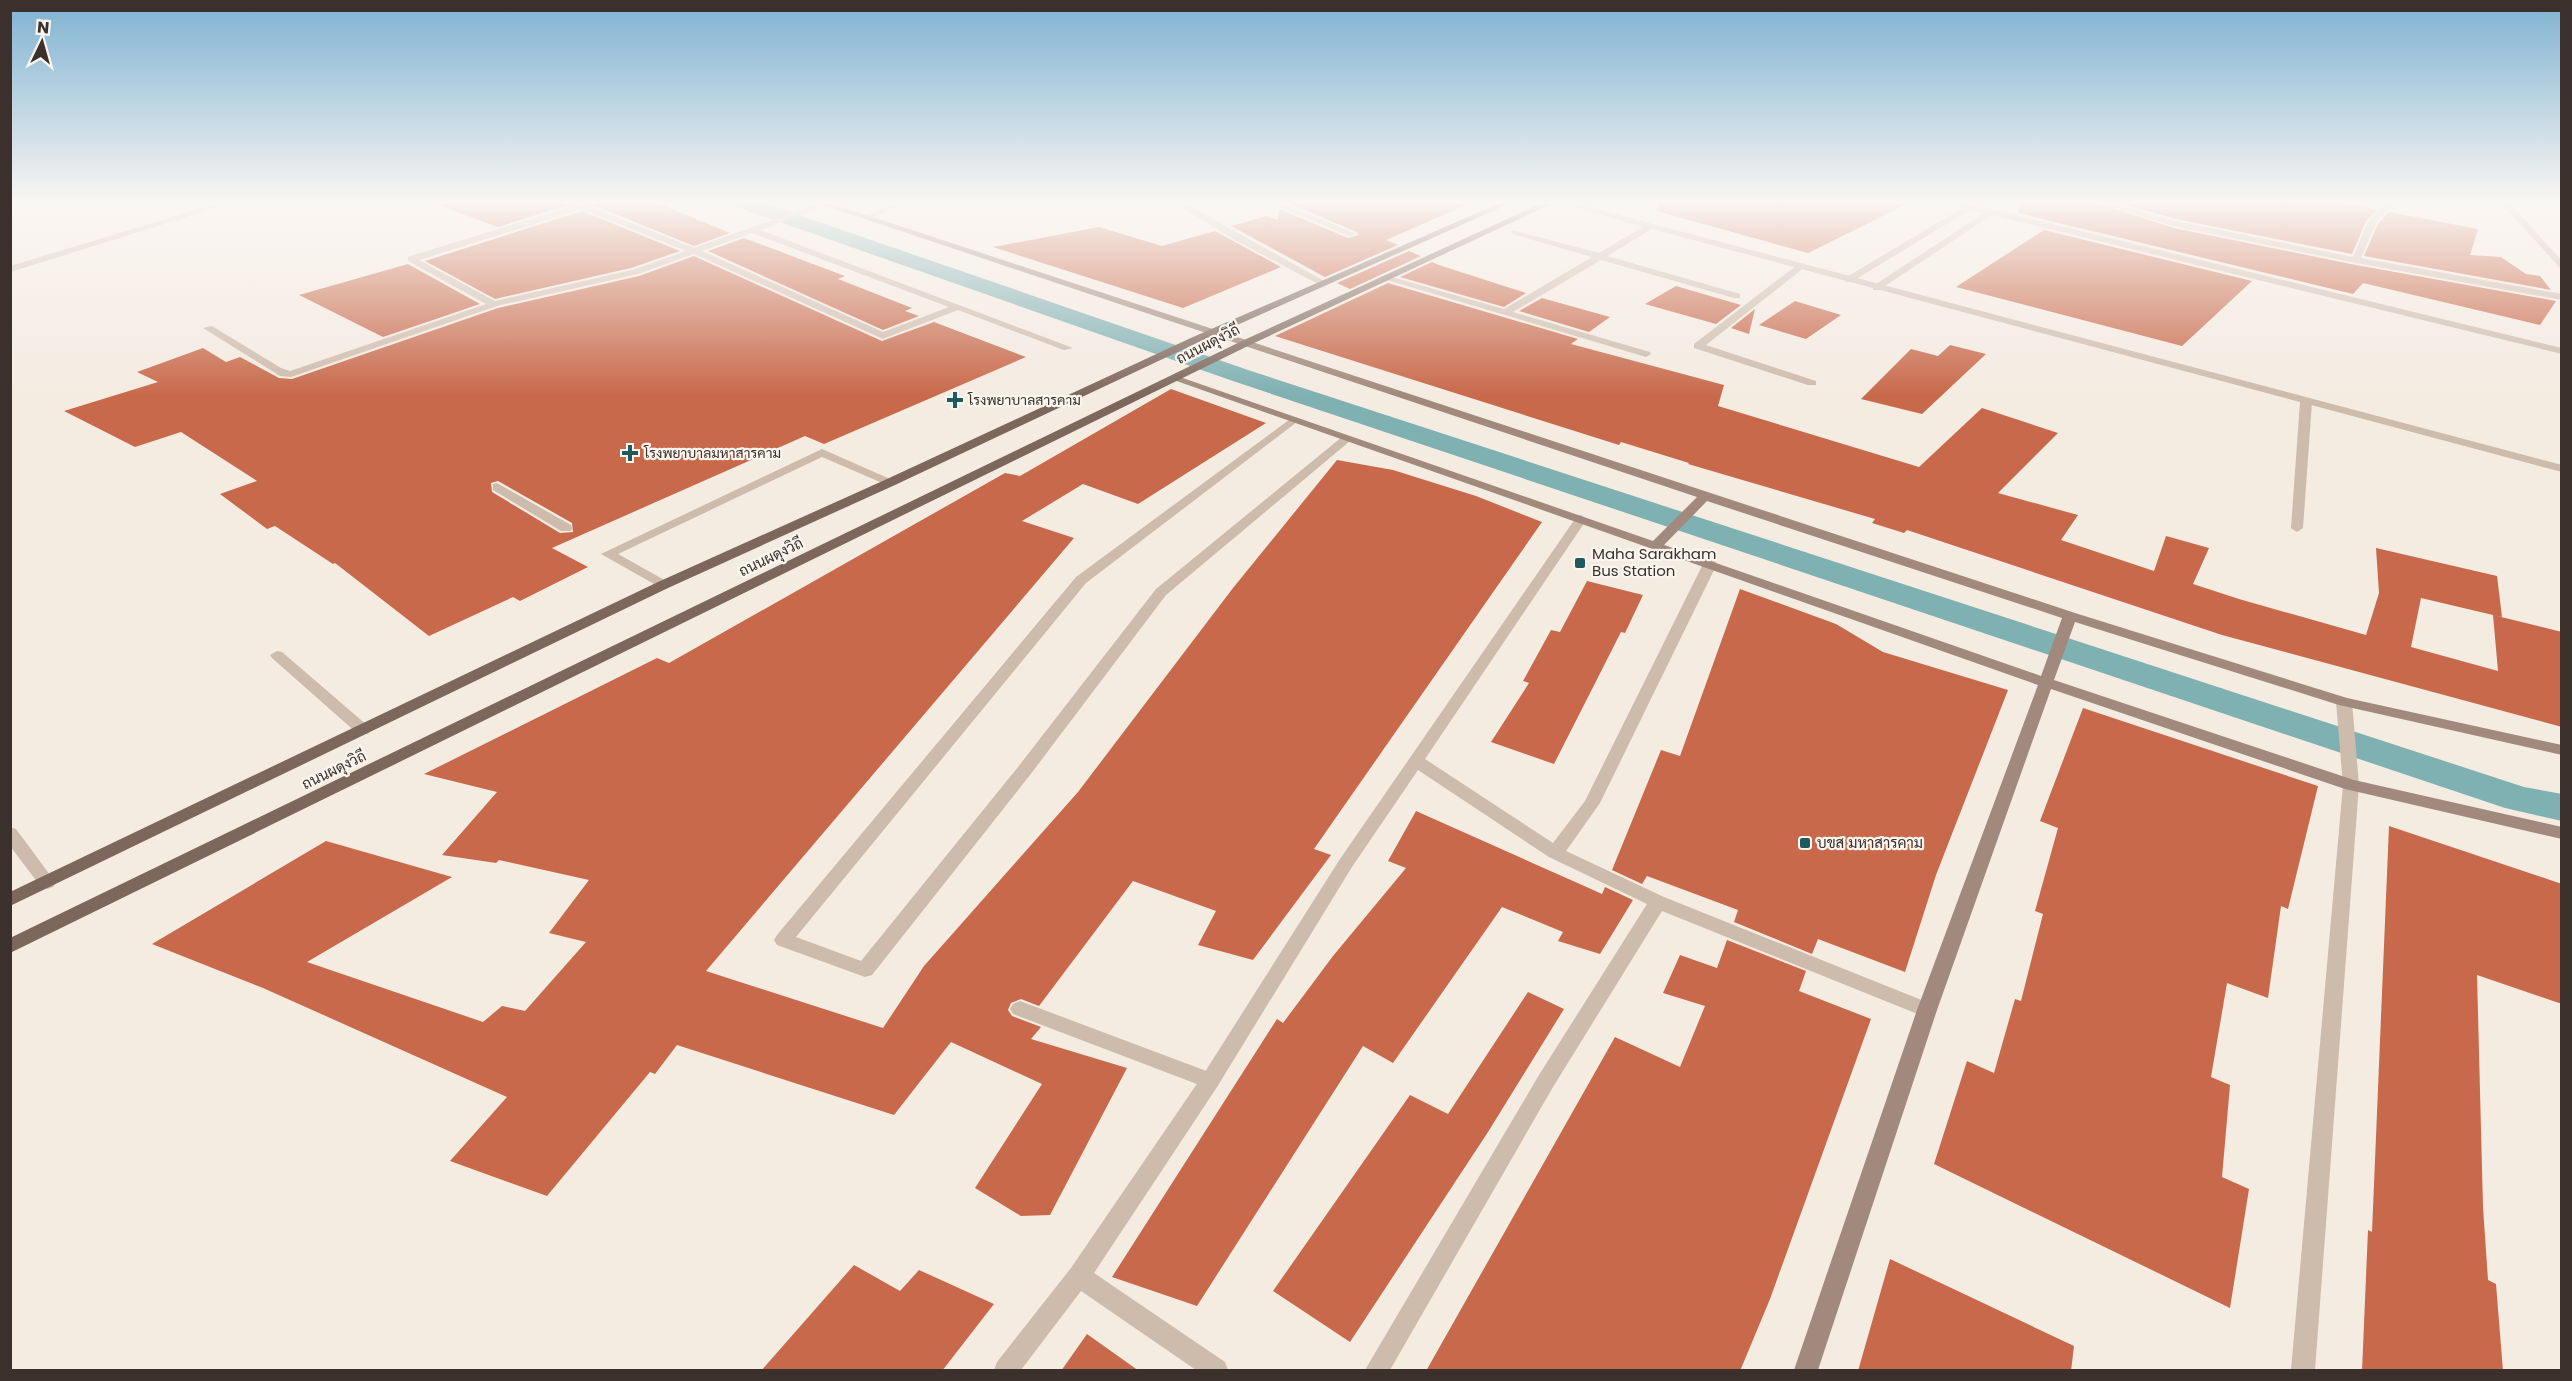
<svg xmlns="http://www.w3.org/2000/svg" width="2572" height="1381" font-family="Poppins,Sarabun,sans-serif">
<rect width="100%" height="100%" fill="#f4ebe1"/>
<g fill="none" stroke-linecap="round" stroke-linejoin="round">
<!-- canal -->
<path fill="#7fb0b2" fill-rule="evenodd" d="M 734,203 L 764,203 L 1251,371 L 2524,787 L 2562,794 L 2562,821 L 2505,808 L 1233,381 L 737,207 Z"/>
</g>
<!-- building -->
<path fill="#c8694b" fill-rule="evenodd" d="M 442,203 L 574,203 L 498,227 L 441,206 Z
M 588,203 L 657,203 L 730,233 L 694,246 Z
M 1288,203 L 1471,203 L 1386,240 L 1398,245 L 1325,277 L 1231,226 L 1267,216 L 1278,220 L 1279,209 L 1348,238 L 1358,235 L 1357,232 Z
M 1658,203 L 1909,203 L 1808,253 L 1657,211 Z
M 2020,203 L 2096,203 L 2174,228 L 2356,265 L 2556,301 L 2540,325 L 2363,283 L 2353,294 L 2018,213 Z
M 2119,203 L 2346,203 L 2377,210 L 2366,221 L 2352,254 L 2176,219 Z
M 582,211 L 680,251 L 631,268 L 495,299 L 425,261 Z
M 2389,212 L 2478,229 L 2470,255 L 2501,257 L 2526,274 L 2540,276 L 2551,290 L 2364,256 L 2378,224 Z
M 1099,227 L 1162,246 L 1215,231 L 1281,267 L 1183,308 L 993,247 Z
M 2044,230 L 2252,281 L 2182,346 L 1956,287 Z
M 744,238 L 845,276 L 838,279 L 912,308 L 905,311 L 919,316 L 883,330 L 708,251 Z
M 1409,251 L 1421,256 L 1350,289 L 1337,283 Z
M 694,256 L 882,341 L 934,322 L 1026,357 L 824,444 L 805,436 L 552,548 L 588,567 L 520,601 L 513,597 L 429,636 L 335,563 L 333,564 L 275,526 L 267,529 L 220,494 L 257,481 L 181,432 L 135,447 L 64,411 L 158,382 L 137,372 L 203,348 L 226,362 L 240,357 L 279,378 L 292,379 L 498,308 L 639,276 ZM 498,481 L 572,523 L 573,532 L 560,533 L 492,492 L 491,483 Z
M 1432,262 L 1439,265 L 1526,293 L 1504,307 L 1400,277 Z
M 408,264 L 480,304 L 383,337 L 299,295 Z
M 1388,283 L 1578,339 L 1571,344 L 1724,385 L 1718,406 L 1919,467 L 1982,408 L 2058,433 L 1998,493 L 2078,515 L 2061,540 L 2154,571 L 2166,536 L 2209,548 L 2193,584 L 2239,599 L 2366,635 L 2379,593 L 2376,548 L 2497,576 L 2502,617 L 2493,615 L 2562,632 L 2562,727 L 2222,635 L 1907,530 L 1904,533 L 1872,523 L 1875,519 L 1688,464 L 1689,463 L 1621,442 L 1619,445 L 1275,336 ZM 2421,598 L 2493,615 L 2498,671 L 2411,647 Z
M 1676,286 L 1741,305 L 1716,324 L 1645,304 Z
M 1542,298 L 1610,317 L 1589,332 L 1519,311 Z
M 1795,301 L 1841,315 L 1806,339 L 1759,325 Z
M 1755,309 L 1749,334 L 1731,328 Z
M 1950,345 L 1986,354 L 1922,414 L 1861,399 L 1911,349 L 1938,356 Z
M 1171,389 L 1266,423 L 1138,504 L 1083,484 L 1022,521 L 1074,538 L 706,971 L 883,1028 L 924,966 L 1078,792 L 1233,588 L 1337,460 L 1393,470 L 1476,496 L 1542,522 L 1314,849 L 1331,855 L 1253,960 L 1198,945 L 1216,911 L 1133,881 L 1039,1006 L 1021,999 L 1011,1003 L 1008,1010 L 1012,1016 L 1041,1027 L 1031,1039 L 1127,1068 L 1050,1215 L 1021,1216 L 975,1188 L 1042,1084 L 951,1042 L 894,1115 L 677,1045 L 655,1074 L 650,1072 L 547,1196 L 450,1161 L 507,1097 L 263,988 L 152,944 L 326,841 L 452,877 L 307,962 L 483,1022 L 502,1006 L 525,1011 L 586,942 L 549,933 L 589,880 L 499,860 L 496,863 L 442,855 L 497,792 L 424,774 L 657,658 L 669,663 L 1005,473 L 1020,476 Z
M 1587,581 L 1643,595 L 1625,633 L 1621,632 L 1554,764 L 1491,742 L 1529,683 L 1523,681 L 1551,630 L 1560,632 Z
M 1740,589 L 1836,624 L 1883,652 L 2008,690 L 1936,875 L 1905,972 L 1818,939 L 1812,954 L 1734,922 L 1738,910 L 1647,876 L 1642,884 L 1612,870 L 1661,750 L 1680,756 Z
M 2083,708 L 2318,786 L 2288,909 L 2281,906 L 2268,998 L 2227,983 L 2211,1077 L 2230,1085 L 2222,1177 L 2249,1189 L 2230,1308 L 1934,1164 L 1967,1061 L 1994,1073 L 2015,999 L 2021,1001 L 2043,914 L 2035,911 L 2058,828 L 2040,821 Z
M 1416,811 L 1591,889 L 1602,894 L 1605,887 L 1633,900 L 1600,954 L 1558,941 L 1563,932 L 1502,907 L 1393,1063 L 1363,1046 L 1197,1306 L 1112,1277 L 1277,1019 L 1283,1023 L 1333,956 L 1406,868 L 1388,861 Z
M 2389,826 L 2562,884 L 2562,1004 L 2477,975 L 2483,1207 L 2488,1280 L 2496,1284 L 2503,1371 L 2362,1371 L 2368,1230 L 2372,1232 Z
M 1727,940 L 1806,971 L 1799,991 L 1871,1019 L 1770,1299 L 1740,1371 L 1426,1371 L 1615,1037 L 1680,1067 L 1705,1006 L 1663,993 L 1680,955 L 1717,968 Z
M 1528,992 L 1564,1009 L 1488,1132 L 1350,1342 L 1273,1291 L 1410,1095 L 1448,1114 Z
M 1890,1259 L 2074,1346 L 2071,1371 L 1858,1371 Z
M 854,1265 L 900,1291 L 919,1270 L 994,1304 L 942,1371 L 761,1371 Z
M 1087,1334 L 1139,1371 L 1061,1371 Z"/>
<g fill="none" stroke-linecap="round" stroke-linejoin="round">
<!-- lane -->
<path fill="#cdbbac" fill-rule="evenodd" d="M 582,203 L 694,248 L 820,203 L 832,203 L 760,230 L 1073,348 L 1064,350 L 958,310 L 883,339 L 694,254 L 638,274 L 497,306 L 291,377 L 280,376 L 203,328 L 212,326 L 281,368 L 290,371 L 486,304 L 408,261 L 408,257 ZM 582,209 L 686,251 L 632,270 L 495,301 L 419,260 ZM 752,233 L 949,307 L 883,332 L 702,251 Z
M 897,203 L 909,203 L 868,219 L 861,217 Z
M 1949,203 L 1963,203 L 1991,209 L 2562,348 L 2562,354 L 1992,215 L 1879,290 L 1873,290 L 1873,286 L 1984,213 L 1970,210 L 1851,282 L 1845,282 L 1845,278 L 1962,208 Z
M 2098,203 L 2111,203 L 2175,221 L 2353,257 L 2368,222 L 2384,205 L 2382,203 L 2394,203 L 2376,223 L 2361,258 L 2562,294 L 2562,300 L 2356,263 L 2174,226 Z
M 1797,265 L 1805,267 L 1706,345 L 1816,381 L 1816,385 L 1808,385 L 1694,348 L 1694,344 Z
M 2306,399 L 2312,402 L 2303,528 L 2297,532 L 2291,528 L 2300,402 Z
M 1293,417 L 1299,420 L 1297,422 L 1086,583 L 796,937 L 861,961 L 1018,767 L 1156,589 L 1342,437 L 1350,437 L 1350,441 L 1166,595 L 1030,775 L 872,975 L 865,977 L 777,945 L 774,940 L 777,935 L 1076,577 Z
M 822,449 L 897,482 L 891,486 L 887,485 L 822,457 L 618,554 L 668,582 L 670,585 L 668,588 L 663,589 L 601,554 Z
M 497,483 L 571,525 L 572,528 L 571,531 L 561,531 L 493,490 L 493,484 Z
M 277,651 L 282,652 L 368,726 L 371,730 L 368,734 L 358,734 L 272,658 L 270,655 Z
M 10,827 L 16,829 L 53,879 L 56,883 L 53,887 L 47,889 L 41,887 L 10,846 Z
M 1020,1001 L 1217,1075 L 1220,1081 L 1217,1087 L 1210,1089 L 1013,1014 L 1010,1009 L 1013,1004 Z"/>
<!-- street -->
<path fill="#cdbbac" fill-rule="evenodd" d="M 219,203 L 232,203 L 10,272 L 10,266 Z
M 1174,203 L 1184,203 L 1328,283 L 1320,285 L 1233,239 Z
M 1270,203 L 1282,203 L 1356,234 L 1349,236 Z
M 1560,203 L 1574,203 L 2562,465 L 2562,472 L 1652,229 L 1607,256 L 1740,294 L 1740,298 L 1734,298 L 1601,260 L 1513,312 L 1650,352 L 1651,354 L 1646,357 L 1380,278 L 1388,276 L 1504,309 L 1592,257 L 1512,234 L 1512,230 L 1599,253 L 1643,227 Z
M 2501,203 L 2510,203 L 2562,261 L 2562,270 Z
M 1581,515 L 1587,519 L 1425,759 L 1553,843 L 1585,801 L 1703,564 L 1710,560 L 1715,561 L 1717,564 L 1600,803 L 1566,851 L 1664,897 L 1934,1005 L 1937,1010 L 1934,1015 L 1927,1018 L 1920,1015 L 1662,911 L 1553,1087 L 1390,1370 L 1365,1370 L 1539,1075 L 1647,904 L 1549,857 L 1418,770 L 1352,867 L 1217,1087 L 1094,1273 L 1225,1362 L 1228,1370 L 1196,1370 L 1081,1291 L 1021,1370 L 994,1370 L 997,1362 L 1071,1268 L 1203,1075 L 1340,859 L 1577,516 Z
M 2344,697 L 2352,702 L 2359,785 L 2315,1370 L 2291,1370 L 2343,785 L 2336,702 Z"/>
<!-- secondary -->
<path fill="#a18a7d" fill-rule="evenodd" d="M 817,203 L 830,203 L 2075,613 L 2347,698 L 2562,745 L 2562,755 L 2339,705 L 2075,622 L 2054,680 L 2354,780 L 2562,827 L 2562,839 L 2345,789 L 2051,689 L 1937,1010 L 1818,1370 L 1794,1370 L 1917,1010 L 2038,685 L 1171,379 L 1172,377 L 1180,377 L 1653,541 L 1697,497 ZM 1707,501 L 2062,618 L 2041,676 L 1664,545 Z"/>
<!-- primary -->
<path fill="#7d675c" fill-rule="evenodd" d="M 1500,203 L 1511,203 L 1201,341 L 895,485 L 668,588 L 10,906 L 10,892 L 658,582 L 887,479 L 1193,337 Z
M 1542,203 L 1553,203 L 1252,344 L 10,953 L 10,938 L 1244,340 Z"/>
</g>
<!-- sky -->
<linearGradient id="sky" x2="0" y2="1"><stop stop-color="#7eb2d2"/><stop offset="0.51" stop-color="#faf6f2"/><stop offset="1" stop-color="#faf6f2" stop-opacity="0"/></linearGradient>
<rect width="2572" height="396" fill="url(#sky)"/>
<!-- markers -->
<g fill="#1f5a5e" stroke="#fbf5ee" stroke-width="2">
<path d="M952 391h6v6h6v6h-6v6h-6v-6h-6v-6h6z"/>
<path d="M627 444h6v6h6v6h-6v6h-6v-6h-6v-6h6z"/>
<rect x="1574" y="557" width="12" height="12" rx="3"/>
<rect x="1799" y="837" width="12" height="12" rx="3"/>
</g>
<g text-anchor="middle" stroke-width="4.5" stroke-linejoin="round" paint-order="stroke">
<!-- far-poi labels -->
<g font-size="14" fill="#3b302b" stroke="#fbf5ee" text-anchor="start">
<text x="968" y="405">โรงพยาบาลสารคาม</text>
<text x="644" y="458">โรงพยาบาลมหาสารคาม</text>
</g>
<!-- street labels -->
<g font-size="15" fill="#3b302b" stroke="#fbf5ee">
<text transform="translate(1208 344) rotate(-27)" y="5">ถนนผดุงวิถี</text>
<text transform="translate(771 557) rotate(-26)" y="5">ถนนผดุงวิถี</text>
<text transform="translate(334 770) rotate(-26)" y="5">ถนนผดุงวิถี</text>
</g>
<!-- poi labels -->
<g font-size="15" fill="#3b302b" stroke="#fbf5ee" text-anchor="start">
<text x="1592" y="559">Maha Sarakham<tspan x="1592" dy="17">Bus Station</tspan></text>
<text x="1817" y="848">บขส มหาสารคาม</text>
</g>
</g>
<!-- border -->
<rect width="2572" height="1381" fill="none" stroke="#3b302b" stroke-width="24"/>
<!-- north arrow -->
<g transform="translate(42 42) rotate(5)" stroke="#fbf5ee" stroke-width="4.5" paint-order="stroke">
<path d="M0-4.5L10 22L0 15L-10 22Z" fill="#3b302b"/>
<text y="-9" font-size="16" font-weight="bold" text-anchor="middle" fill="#3b302b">N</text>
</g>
</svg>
